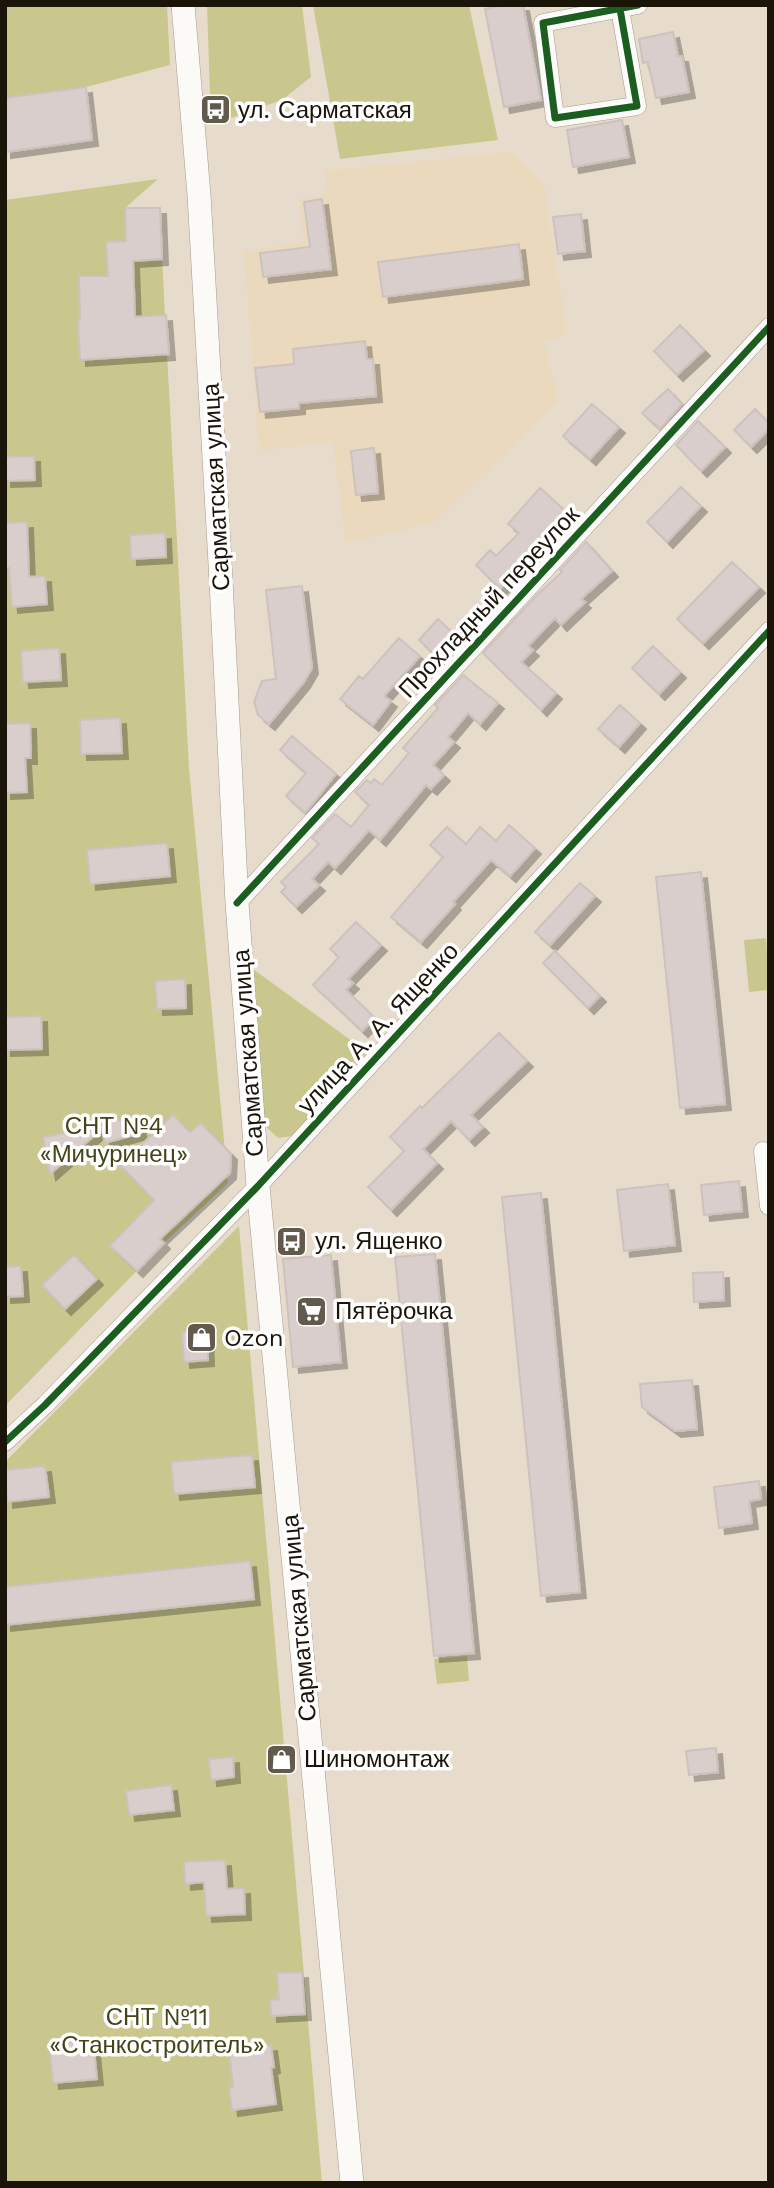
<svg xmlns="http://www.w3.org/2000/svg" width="774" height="2188" font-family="'Work Sans',sans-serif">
<defs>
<filter id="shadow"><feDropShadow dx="6" dy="6" stdDeviation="0" flood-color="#0004"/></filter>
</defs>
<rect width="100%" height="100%" fill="#e7dccc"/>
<!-- built -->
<path fill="#ebd9bd" d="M 513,152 L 544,185 L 567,334 L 544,342 L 559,400 L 433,523 L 345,543 L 333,442 L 259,451 L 244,252 L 304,242 L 299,199 L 327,195 L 325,171 Z"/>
<!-- green -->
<path fill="#cac78e" d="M 5,5 L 167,5 L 170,65 L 86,87 L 5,98 Z
M 207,5 L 302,5 L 311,77 L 282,100 L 211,125 Z
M 313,5 L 469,5 L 498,140 L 340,159 Z
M 158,179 L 125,208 L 161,239 L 189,768 L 228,1183 L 162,1245 L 5,1406 L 5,200 Z
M 766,938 L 769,990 L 749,992 L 744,940 Z
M 253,969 L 367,1052 L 293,1136 L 278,1138 L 262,1123 Z
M 239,1226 L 322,2183 L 5,2183 L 5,1462 Z
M 467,1656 L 469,1681 L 437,1684 L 434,1659 Z"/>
<!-- building -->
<path fill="#d9cecb" stroke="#cdc2be" stroke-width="2" filter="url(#shadow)" d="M 503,5 L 523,5 L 541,100 L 504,107 L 485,9 Z
M 673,32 L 678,56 L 682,56 L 689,92 L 656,98 L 648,62 L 643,63 L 639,39 Z
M 86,87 L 92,140 L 5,152 L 5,98 Z
M 622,120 L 629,157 L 573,167 L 567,130 Z
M 322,199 L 331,269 L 263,277 L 260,253 L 310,247 L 304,202 Z
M 125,208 L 160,208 L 162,259 L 133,261 L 135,317 L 166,315 L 169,354 L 80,360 L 78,321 L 80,320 L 79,276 L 108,276 L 106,242 L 126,241 Z
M 581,214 L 585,251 L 558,254 L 553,217 Z
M 519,244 L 523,279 L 383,297 L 378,262 Z
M 680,325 L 704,350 L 677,375 L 654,351 Z
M 365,341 L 367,359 L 373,359 L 376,396 L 299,403 L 299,408 L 260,412 L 255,368 L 294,364 L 293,349 Z
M 668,389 L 682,404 L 660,429 L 642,413 Z
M 592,404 L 619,427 L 590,459 L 563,436 Z
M 755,409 L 769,423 L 769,429 L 751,447 L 734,430 Z
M 698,421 L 725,447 L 701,471 L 676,445 Z
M 374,448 L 378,493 L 356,495 L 351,451 Z
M 34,456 L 35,480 L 5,481 L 5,457 Z
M 681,487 L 701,506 L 667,542 L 647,522 Z
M 540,488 L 569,514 L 500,589 L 476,565 L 490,550 L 496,556 L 519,533 L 508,524 Z
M 27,522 L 29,577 L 45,576 L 47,604 L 12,607 L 9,568 L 5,568 L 5,523 Z
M 165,533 L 166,557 L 131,559 L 130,535 Z
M 586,542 L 612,571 L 581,599 L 585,602 L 561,625 L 555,618 L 528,646 L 533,650 L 521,662 L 556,693 L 541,710 L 483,653 L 537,595 L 562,572 L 560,570 Z
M 732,562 L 759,587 L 703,643 L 677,619 Z
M 302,586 L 312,668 L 304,682 L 269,724 L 258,715 L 254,702 L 262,681 L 276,679 L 266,590 Z
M 438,619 L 455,635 L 436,656 L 419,640 Z
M 399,638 L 420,656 L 384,696 L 391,701 L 373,725 L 340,699 L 359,676 L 363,679 Z
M 653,646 L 680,672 L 659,694 L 632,668 Z
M 59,648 L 61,680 L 23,682 L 21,651 Z
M 463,675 L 498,703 L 480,724 L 468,713 L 448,737 L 454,742 L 433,765 L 444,775 L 431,789 L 426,785 L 380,840 L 369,830 L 335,868 L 328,862 L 312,879 L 319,885 L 296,907 L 281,892 L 286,887 L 281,882 L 319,844 L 312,838 L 335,814 L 351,827 L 369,805 L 355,792 L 367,780 L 371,783 L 374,779 L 382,785 L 409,753 L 403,748 L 438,708 L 435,705 Z
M 620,705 L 640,723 L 619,747 L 598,729 Z
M 120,718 L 122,753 L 81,754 L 80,720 Z
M 30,723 L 31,758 L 25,758 L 27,792 L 5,793 L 5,724 Z
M 292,736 L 336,774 L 305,813 L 286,796 L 306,773 L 280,750 Z
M 509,825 L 535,848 L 510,876 L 491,860 L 453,902 L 455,904 L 421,942 L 391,917 L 443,857 L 430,845 L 447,827 L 466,844 L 480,827 L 496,841 Z
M 167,843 L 170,876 L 90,884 L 87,850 Z
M 701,872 L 725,1104 L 680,1108 L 656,877 Z
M 580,883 L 595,896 L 550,945 L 535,932 Z
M 356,922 L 381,945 L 348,979 L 353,983 L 346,990 L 375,1018 L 362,1031 L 313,985 L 339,957 L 330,949 Z
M 555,951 L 600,996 L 588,1008 L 543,963 Z
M 185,979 L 186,1008 L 157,1009 L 155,981 Z
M 41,1016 L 42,1049 L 5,1050 L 5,1017 Z
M 499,1033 L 527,1061 L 471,1115 L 483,1127 L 469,1140 L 451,1121 L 423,1149 L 437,1163 L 391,1210 L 368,1187 L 404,1151 L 390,1137 L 420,1106 L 422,1108 Z
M 136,1115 L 141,1133 L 105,1143 L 102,1129 L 50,1174 L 43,1137 L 101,1126 Z
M 173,1115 L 190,1132 L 201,1123 L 231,1154 L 230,1173 L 160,1239 L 164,1243 L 137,1271 L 110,1246 L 154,1200 L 120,1165 Z
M 739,1181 L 742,1211 L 704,1215 L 701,1185 Z
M 668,1184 L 675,1245 L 624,1251 L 617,1190 Z
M 541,1193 L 580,1592 L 541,1596 L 502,1197 Z
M 435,1254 L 474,1653 L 434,1656 L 395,1257 Z
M 74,1255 L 97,1279 L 65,1309 L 42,1285 Z
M 331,1255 L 341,1362 L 293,1367 L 283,1259 Z
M 21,1266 L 23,1296 L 5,1297 L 5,1267 Z
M 723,1272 L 724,1300 L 694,1302 L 693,1273 Z
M 207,1330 L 208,1360 L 184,1362 L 182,1332 Z
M 692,1380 L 697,1429 L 675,1431 L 642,1407 L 640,1384 Z
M 252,1455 L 255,1487 L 174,1494 L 171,1462 Z
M 45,1466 L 49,1497 L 7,1502 L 5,1470 Z
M 759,1481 L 761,1499 L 749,1501 L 752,1523 L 719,1528 L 714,1487 Z
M 250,1561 L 254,1599 L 5,1625 L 5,1587 Z
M 716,1748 L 718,1772 L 689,1775 L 686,1751 Z
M 233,1757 L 234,1777 L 211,1780 L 209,1759 Z
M 171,1785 L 174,1810 L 129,1815 L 126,1791 Z
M 225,1860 L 227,1889 L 244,1888 L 245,1914 L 206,1916 L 204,1882 L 185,1884 L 184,1862 Z
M 302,1972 L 305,2014 L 271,2016 L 270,2000 L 279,1999 L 277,1973 Z
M 93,2040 L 97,2079 L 53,2083 L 49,2045 Z
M 271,2045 L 274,2067 L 271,2068 L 276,2104 L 232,2110 L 229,2088 L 233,2087 L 229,2050 Z"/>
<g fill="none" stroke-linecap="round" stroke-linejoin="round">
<defs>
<path id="minor" d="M 620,9 L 637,106 L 555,118 L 543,23 L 638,5
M 237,903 L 769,327
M 763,1151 L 769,1206
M 5,1442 L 45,1405 L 258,1186 L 769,631"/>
<path id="secondary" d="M 183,5 L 199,195 L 221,581 L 237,903 L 258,1186 L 352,2183"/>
</defs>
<!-- minor casing -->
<use href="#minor" stroke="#a39b8f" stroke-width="19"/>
<!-- secondary casing -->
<use href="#secondary" stroke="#a39b8f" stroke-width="24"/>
<!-- minor -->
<use href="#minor" stroke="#fbfaf7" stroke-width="18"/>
<!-- secondary -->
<use href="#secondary" stroke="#fbfaf7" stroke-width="23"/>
<defs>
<path id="cycleway" d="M 620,9 L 637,106 L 555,118 L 543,23 L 638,5
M 237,903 L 769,327
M 5,1442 L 45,1405 L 258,1186 L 769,631"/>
</defs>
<!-- cycleway casing -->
<use href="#cycleway" stroke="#fff" stroke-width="11"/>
<!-- cycleway -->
<use href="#cycleway" stroke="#1b5e20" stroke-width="7"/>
</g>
<!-- icons -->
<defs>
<symbol id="bus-square" viewBox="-11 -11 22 22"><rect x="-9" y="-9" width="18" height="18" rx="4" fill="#625a4d" stroke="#fff"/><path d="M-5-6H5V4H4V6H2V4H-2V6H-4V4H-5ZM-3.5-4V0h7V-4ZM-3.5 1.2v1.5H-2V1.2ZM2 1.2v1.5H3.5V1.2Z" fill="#fff"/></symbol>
<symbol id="supermarket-square" viewBox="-11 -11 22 22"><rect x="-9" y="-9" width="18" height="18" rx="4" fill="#625a4d" stroke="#fff"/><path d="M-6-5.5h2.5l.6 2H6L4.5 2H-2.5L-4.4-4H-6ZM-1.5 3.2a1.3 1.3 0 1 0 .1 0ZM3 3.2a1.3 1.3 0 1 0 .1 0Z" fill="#fff"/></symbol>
<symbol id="shop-square" viewBox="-11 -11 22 22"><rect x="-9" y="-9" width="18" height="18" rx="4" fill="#625a4d" stroke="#fff"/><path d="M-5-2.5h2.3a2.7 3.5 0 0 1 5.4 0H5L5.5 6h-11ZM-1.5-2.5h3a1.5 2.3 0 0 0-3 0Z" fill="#fff"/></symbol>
</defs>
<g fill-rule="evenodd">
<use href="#bus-square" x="198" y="92" width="35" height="35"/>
<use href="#bus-square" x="274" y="1224" width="35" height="35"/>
<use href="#supermarket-square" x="294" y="1294" width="35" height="35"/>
<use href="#shop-square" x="184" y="1320" width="35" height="35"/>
<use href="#shop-square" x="264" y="1742" width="35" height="35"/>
</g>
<g text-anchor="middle" stroke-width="7" stroke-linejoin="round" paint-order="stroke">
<!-- poi labels -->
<g font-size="24" fill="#1b1409" stroke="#fff" text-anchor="start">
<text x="238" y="118">ул. Сарматская</text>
<text x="315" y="1249">ул. Ященко</text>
<text x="335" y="1319">Пятёрочка</text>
<text x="224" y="1346">Ozon</text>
<text x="304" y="1767">Шиномонтаж</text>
</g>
<!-- street labels -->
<g font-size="24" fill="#1b1409" stroke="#fff">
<text transform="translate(216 487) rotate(-93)" y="8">Сарматская улица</text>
<text transform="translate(489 602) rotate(-47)" y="8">Прохладный переулок</text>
<text transform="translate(378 1028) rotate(-47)" y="8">улица А. А. Ященко</text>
<text transform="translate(248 1053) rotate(-94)" y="8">Сарматская улица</text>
<text transform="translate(299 1618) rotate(-95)" y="8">Сарматская улица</text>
</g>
<!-- park labels -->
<g font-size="24" fill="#434417" stroke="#fff">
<text x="114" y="1134">СНТ №4<tspan x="114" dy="28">«Мичуринец»</tspan></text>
<text x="157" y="2025">СНТ №11<tspan x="157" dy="28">«Станкостроитель»</tspan></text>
</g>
</g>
<!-- border -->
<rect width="774" height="2188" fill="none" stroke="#1b1409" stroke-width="14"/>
</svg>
